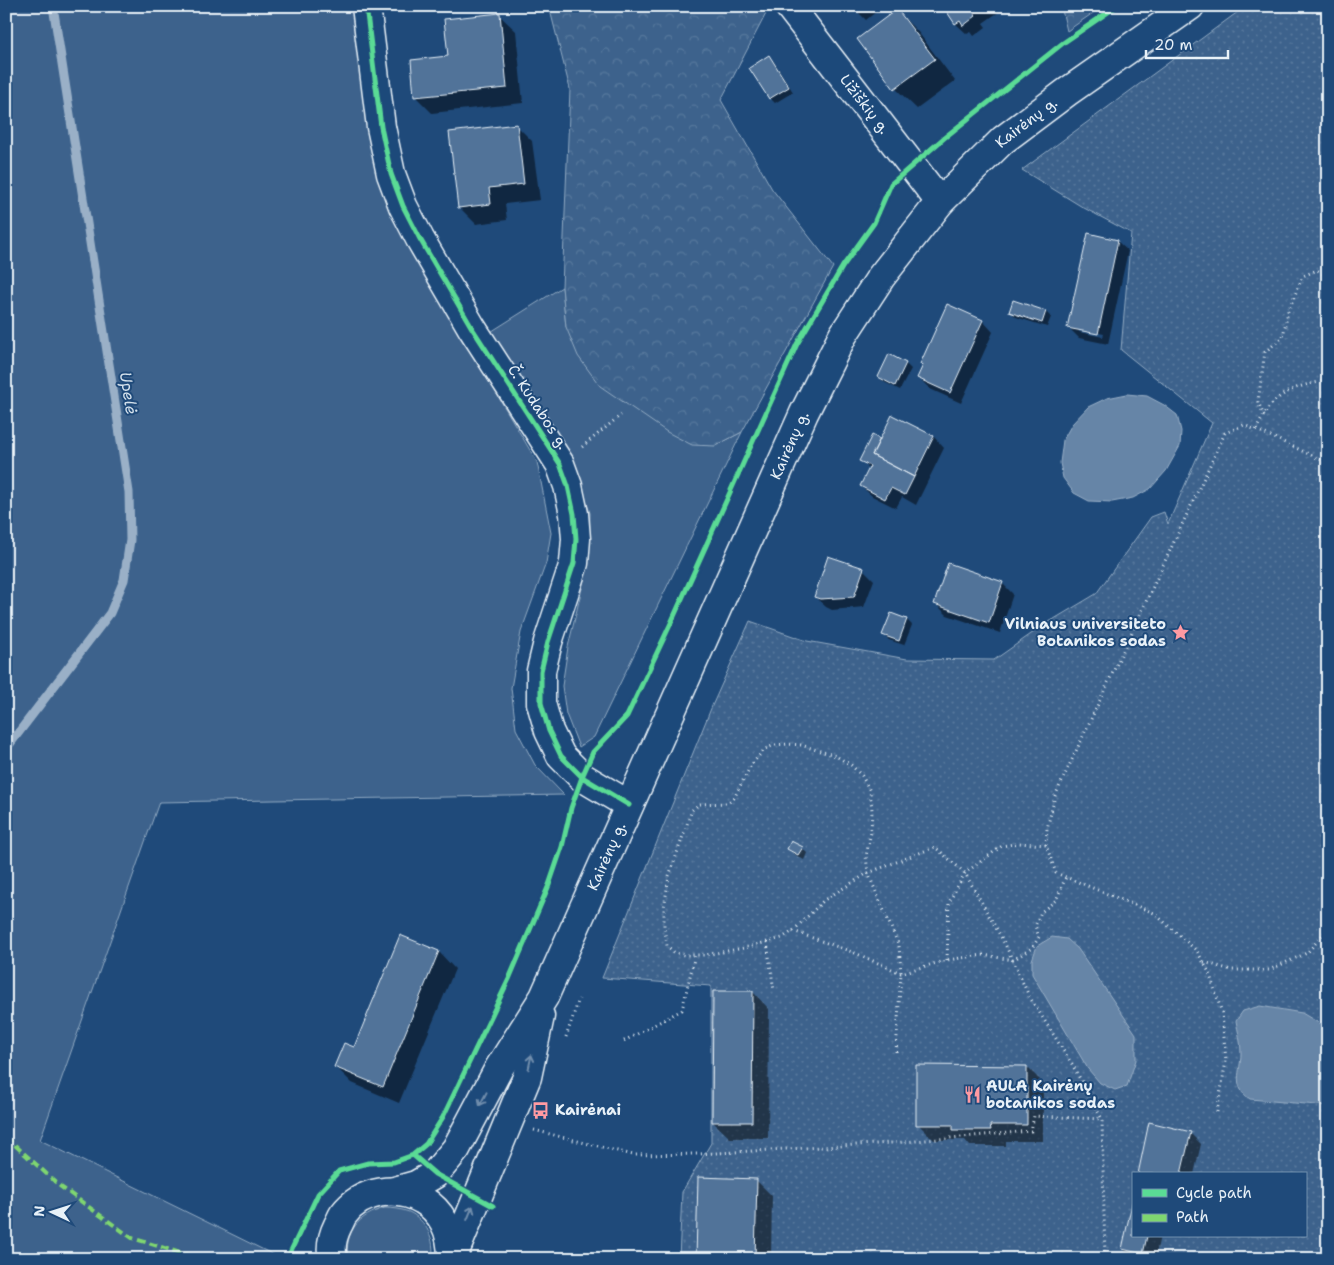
<svg xmlns="http://www.w3.org/2000/svg" width="1334" height="1265" font-family="'Shantell Sans',sans-serif">
<defs>
<pattern id="forest-crowns" width="20" height="18" patternUnits="userSpaceOnUse" patternTransform="scale(1.25)"><rect width="20" height="18" fill="#3c628c"/><path d="M2 6a3 3 0 1 1 6 0M12 15a3 3 0 1 1 6 0" fill="none" stroke="#58799d"/></pattern>
<pattern id="garden-dots" width="8" height="8" patternUnits="userSpaceOnUse" patternTransform="scale(1.25)"><rect width="8" height="8" fill="#3c628c"/><path d="M2 2h.1M6 6h.1" fill="none" stroke="#58799d" stroke-width="1.8" stroke-linecap="round"/></pattern>
</defs>
<rect width="100%" height="100%" fill="#1f4a7a"/>
<filter id="ink" filterUnits="userSpaceOnUse"><feTurbulence type="fractalNoise" baseFrequency=".02" numOctaves="2"/><feDisplacementMap in="SourceGraphic" scale="10" xChannelSelector="R" yChannelSelector="G"/><feConvolveMatrix kernelMatrix="1 2 1 2 8 2 1 2 1" color-interpolation-filters="sRGB"/></filter>
<g filter="url(#ink)">
<!-- grass -->
<path fill="#3c628c" stroke="#92aac2" d="M 6,6 L 356,6 L 408,244 L 537,462 L 551,533 L 546,563 L 521,632 L 511,688 L 516,729 L 535,765 L 564,795 L 159,802 L 40,1140 L 274,1255 L 270,1259 L 6,1259 Z
M 562,287 L 566,327 L 715,446 L 742,432 L 594,737 L 579,747 L 566,714 L 562,686 L 568,647 L 589,559 L 590,513 L 578,476 L 549,419 L 489,333 Z
M 385,1208 C 393,1208 401,1209 409,1212 C 426,1220 436,1240 432,1259 L 348,1259 C 344,1231 359,1215 385,1208 Z"/>
<!-- forest -->
<path fill="url(#forest-crowns)" stroke="#92aac2" d="M 549,6 L 770,6 L 721,100 L 772,189 L 833,267 L 742,432 L 715,446 L 692,445 L 667,432 L 600,386 L 578,356 L 566,327 L 562,287 L 570,89 Z
M 1061,6 L 1103,6 L 1067,31 Z"/>
<!-- garden -->
<path fill="url(#garden-dots)" stroke="#92aac2" fill-rule="evenodd" d="M 1246,6 L 1328,6 L 1328,1259 L 679,1259 L 682,1192 L 711,1143 L 711,986 L 602,978 L 712,706 L 750,621 L 807,641 L 907,659 L 994,660 L 1044,625 L 1096,594 L 1151,517 L 1164,512 L 1168,524 L 1212,423 L 1121,350 L 1131,233 L 1084,208 L 1022,170 ZM 1133,1174 L 1305,1174 L 1305,1236 L 1133,1236 Z"/>
<!-- water -->
<path fill="#6685a7" stroke="#9ab0c7" d="M 1127,394 L 1147,396 L 1164,405 L 1177,415 L 1181,431 L 1180,446 L 1166,471 L 1150,489 L 1133,498 L 1112,502 L 1089,501 L 1074,493 L 1063,478 L 1060,463 L 1063,440 L 1072,424 L 1088,407 L 1107,398 Z
M 1052,937 L 1067,939 L 1078,949 L 1136,1034 L 1136,1060 L 1127,1086 L 1115,1090 L 1100,1083 L 1088,1069 L 1032,974 L 1032,960 L 1037,946 Z
M 1260,1006 L 1302,1013 L 1322,1025 L 1328,1036 L 1328,1106 L 1250,1099 C 1231,1086 1241,1072 1241,1053 C 1241,1042 1238,1031 1236,1021 L 1243,1011 Z"/>
<!-- shadow -->
<path fill="#0007" fill-rule="evenodd" d="M 852,6 L 883,6 L 866,20 Z
M 944,6 L 997,6 L 1000,11 L 983,23 L 986,27 L 974,36 L 971,32 L 967,34 L 956,24 Z
M 897,11 L 918,32 L 955,81 L 917,109 L 895,88 Z
M 499,15 L 516,31 L 523,103 L 432,113 L 416,97 L 450,57 Z
M 769,57 L 774,62 L 793,92 L 775,103 L 770,98 Z
M 516,125 L 532,141 L 540,200 L 505,204 L 507,220 L 476,224 L 460,208 Z
M 1117,241 L 1128,251 L 1108,344 L 1079,338 L 1068,327 ZM 1079,329 L 1104,334 L 1103,337 L 1079,332 Z
M 1014,302 L 1046,312 L 1051,317 L 1047,327 L 1016,317 L 1011,312 Z
M 948,305 L 983,321 L 993,332 L 961,403 L 930,389 L 919,378 Z
M 906,364 L 911,369 L 900,390 L 884,382 L 879,377 Z
M 893,417 L 934,437 L 944,448 L 916,505 L 902,497 L 896,508 L 872,496 L 861,486 L 870,469 L 861,460 L 872,437 L 880,441 Z
M 863,569 L 874,580 L 864,607 L 832,610 L 826,607 L 815,597 Z
M 1002,583 L 1013,594 L 1000,633 L 947,615 L 936,604 Z
M 891,614 L 907,620 L 912,625 L 904,645 L 889,640 L 884,635 Z
M 802,848 L 807,853 L 804,860 L 794,854 L 789,849 Z
M 400,937 L 439,952 L 455,969 L 399,1103 L 352,1083 L 336,1067 L 355,1049 Z
M 753,992 L 769,1009 L 768,1138 L 730,1138 L 713,1122 Z
M 1027,1067 L 1043,1083 L 1043,1141 L 1006,1141 L 1006,1146 L 970,1146 L 965,1140 L 934,1140 L 918,1124 Z
M 1190,1133 L 1201,1144 L 1194,1174 L 1139,1174 Z
M 756,1180 L 772,1196 L 771,1259 L 697,1259 Z
M 1133,1236 L 1160,1236 L 1155,1259 L 1133,1259 L 1123,1249 Z"/>
<g fill="none" stroke-linecap="round" stroke-linejoin="round">
<!-- stream -->
<path stroke="#9ab0c7" stroke-width="9" d="M 6,749 L 110,613 L 124,580 L 130,540 L 129,492 L 53,6"/>
</g>
<!-- building -->
<path fill="#517399" stroke="#e8f1f8" d="M 943,6 L 981,6 L 973,12 L 976,16 L 963,26 L 960,21 L 955,24 Z
M 897,9 L 935,59 L 894,89 L 857,39 Z
M 500,13 L 507,88 L 414,97 L 411,60 L 448,56 L 444,19 Z
M 769,55 L 789,87 L 769,99 L 749,68 Z
M 517,124 L 524,184 L 489,188 L 491,204 L 458,208 L 449,132 Z
M 1088,233 L 1118,240 L 1098,334 L 1067,328 Z
M 1013,300 L 1046,311 L 1042,323 L 1009,312 Z
M 947,304 L 983,320 L 950,393 L 917,378 L 923,365 L 920,364 Z
M 889,354 L 906,363 L 895,386 L 878,377 Z
M 892,415 L 934,436 L 914,477 L 872,455 Z
M 872,435 L 880,439 L 872,455 L 914,477 L 905,495 L 891,488 L 885,499 L 860,486 L 870,466 L 859,461 Z
M 828,556 L 864,568 L 854,597 L 820,599 L 814,597 Z
M 948,563 L 1003,582 L 989,623 L 934,604 Z
M 891,613 L 907,619 L 899,641 L 882,635 Z
M 791,841 L 803,847 L 798,855 L 787,849 Z
M 400,935 L 439,951 L 383,1087 L 334,1067 L 344,1043 L 354,1047 Z
M 713,991 L 753,991 L 752,1122 L 712,1122 Z
M 916,1065 L 1027,1066 L 1027,1125 L 990,1125 L 991,1130 L 953,1130 L 953,1125 L 916,1125 Z
M 1149,1122 L 1191,1132 L 1181,1174 L 1138,1174 Z
M 698,1177 L 757,1179 L 755,1259 L 696,1259 Z
M 1133,1199 L 1133,1236 L 1147,1236 L 1143,1254 L 1122,1249 Z"/>
<g fill="none" stroke-linecap="round" stroke-linejoin="round">
<defs>
<g id="minor">
<path d="M 366,6 L 381,127 L 391,174 L 403,206 L 420,239 L 472,328 L 560,464 L 568,486 L 574,514 L 576,539 L 574,563 L 548,642 L 541,671 L 541,703 L 549,731 L 561,756 L 582,777 L 629,805"/>
<path id="s1" d="M 789,6 L 940,202"/>
</g>
<g id="major">
<path id="s2" d="M 395,1191 L 416,1185 L 435,1174 L 456,1149 L 499,1068 L 544,997 L 804,413 L 843,335 L 881,277 L 940,202 L 1003,140 L 1067,92 L 1190,6"/>
<path d="M 333,1259 C 330,1248 333,1235 338,1225 C 340,1222 341,1218 343,1215 C 361,1190 397,1185 423,1200 C 431,1205 439,1213 444,1222 C 450,1233 452,1246 452,1259"/>
<path d="M 452,1259 L 527,1077 L 540,1016"/>
</g>
</defs>
<!-- minor casing -->
<use href="#minor" stroke="#e8f1f8" stroke-width="31"/>
<!-- major casing -->
<use href="#major" stroke="#e8f1f8" stroke-width="31"/>
<!-- path -->
<path stroke="#e8f1f8" stroke-width="3" stroke-dasharray="1 4" stroke-linecap="butt" d="M 1264,416 L 1258,402 L 1265,352 L 1283,337 L 1288,311 L 1303,276 L 1317,270 L 1328,277
M 1256,430 C 1260,423 1263,415 1268,409 C 1281,390 1306,383 1328,381
M 582,447 L 621,415
M 793,931 L 855,953 L 901,973 L 947,960 L 983,955 L 1013,960 L 1032,948 L 1039,937 L 1035,926 L 1041,912 L 1056,900 L 1066,877
M 767,942 L 774,991
M 947,960 L 949,902 L 965,873 L 1002,846 L 1019,843 L 1046,845
M 1204,962 L 1231,970 L 1269,970 L 1307,953 L 1328,929
M 566,1037 L 579,999
M 624,1041 L 682,1010 L 695,955
M 896,1052 L 901,973 L 899,946 L 868,873 L 866,856 L 871,832 L 872,810 L 870,791 L 862,776 L 851,765 L 836,756 L 801,745 L 788,744 L 775,745 L 765,749 L 751,765 L 734,798 L 727,803 L 699,804 L 692,810 L 669,876 L 664,908 L 664,928 L 667,946 L 675,953 L 684,955 L 705,955 L 744,948 L 782,938 L 793,931 L 824,900 L 868,873 L 935,847 L 965,873 L 1005,944 L 1029,996 L 1072,1064 L 1102,1119 L 1105,1259
M 1217,1112 L 1226,1061 L 1222,1013 L 1209,972 L 1197,951 L 1154,913 L 1056,873 L 1046,845 L 1047,829 L 1055,796 L 1225,433 L 1244,425 L 1268,435 L 1328,463
M 534,1130 L 633,1155 L 699,1154 L 892,1143 L 1031,1131 L 1034,1116 L 1102,1119"/>
<!-- minor -->
<use href="#minor" stroke="#1f4a7a" stroke-width="28"/>
<!-- major -->
<use href="#major" stroke="#1f4a7a" stroke-width="28"/>
<!-- quiet -->
<path stroke="#7fd670" stroke-width="4" stroke-dasharray="8 4" stroke-linecap="butt" d="M 6,1137 L 61,1187 L 132,1238 L 200,1259"/>
<defs>
<path id="cycleway" d="M 366,6 L 381,127 L 391,174 L 403,206 L 420,239 L 472,328 L 560,464 L 568,486 L 574,514 L 576,539 L 574,563 L 548,642 L 541,671 L 541,703 L 549,731 L 561,756 L 582,777 L 629,805
M 413,1155 L 435,1174 L 493,1206
M 287,1259 L 318,1194 L 339,1171 L 368,1163 L 394,1162 L 413,1155 L 426,1144 L 443,1117 L 509,979 L 549,885 L 562,847 L 571,808 L 582,777 L 593,752 L 627,716 L 671,623 L 797,344 L 843,266 L 874,223 L 891,184 L 944,138 L 1063,43 L 1117,6"/>
</defs>
<!-- cycleway casing -->
<use href="#cycleway" stroke="#1f4a7a" stroke-width="8"/>
<!-- cycleway -->
<use href="#cycleway" stroke="#5adb95" stroke-width="5"/>
</g>
<!-- one-way arrows -->
<defs><path id="oneway-shaft" d="M-6 0H5M1.5-3L5.5 0L1.5 3" fill="none" stroke-width="1.6" stroke-linecap="round" stroke-linejoin="round" transform="scale(1.25)"/></defs>
<g stroke="#6f8dac">
<use href="#oneway-shaft" transform="translate(530 1062) rotate(-78)"/>
<use href="#oneway-shaft" transform="translate(483 1099) rotate(118)"/>
<use href="#oneway-shaft" transform="translate(470 1213) rotate(-68)"/>
</g>
</g>
<!-- icons -->
<defs>
<symbol id="sight-bare" viewBox="-9 -9 18 18"><path d="M0-6L1.8-2.2L6-1.7L2.9 1.2L3.7 5.4L0 3.3L-3.7 5.4L-2.9 1.2L-6-1.7L-1.8-2.2Z" fill="#ff9aa2" stroke="#1f4a7a" stroke-width="2.5" paint-order="stroke"/></symbol>
<symbol id="restaurant-bare" viewBox="-9 -9 18 18"><path d="M-5-6h1v4h1v-4h1v4h1v-4h1v5L-1.5 .5V6h-2V.5L-5-1ZM5-6V6H3V1.5H1.5Q1.5-4 5-6Z" fill="#ff9aa2" stroke="#1f4a7a" stroke-width="2.5" paint-order="stroke"/></symbol>
<symbol id="bus-bare" viewBox="-9 -9 18 18"><path d="M-5-6H5V4H4V6H2V4H-2V6H-4V4H-5ZM-3.5-4V0h7V-4ZM-3.5 1.2v1.5H-2V1.2ZM2 1.2v1.5H3.5V1.2Z" fill="#ff9aa2" stroke="#1f4a7a" stroke-width="2.5" paint-order="stroke"/></symbol>
</defs>
<g fill-rule="evenodd">
<use href="#sight-bare" x="1168" y="620" width="25" height="25"/>
<use href="#restaurant-bare" x="960" y="1082" width="25" height="25"/>
<use href="#bus-bare" x="528" y="1098" width="25" height="25"/>
</g>
<g text-anchor="middle" stroke-width="4" stroke-linejoin="round" paint-order="stroke">
<!-- street labels -->
<g font-size="15" fill="#e8f1f8" stroke="#1f4a7a">
<text dy="5" stroke="none"><textPath href="#s1" startOffset="124">Ližiškių g.</textPath></text>
<text dy="5" stroke="none"><textPath href="#s2" startOffset="1261">Kairėnų g.</textPath></text>
<text transform="translate(538 407) rotate(57)" y="5">Č. Kudabos g.</text>
<text dy="5" stroke="none"><textPath href="#s2" startOffset="856">Kairėnų g.</textPath></text>
<text dy="5" stroke="none"><textPath href="#s2" startOffset="406">Kairėnų g.</textPath></text>
</g>
<!-- poi labels -->
<g font-size="15" font-weight="bold" fill="#e8f1f8" stroke="#1f4a7a" text-anchor="start">
<text x="1166" y="629" text-anchor="end">Vilniaus universiteto<tspan x="1166" dy="17">Botanikos sodas</tspan></text>
<text x="986" y="1091">AULA Kairėnų<tspan x="986" dy="17">botanikos sodas</tspan></text>
<text x="555" y="1115">Kairėnai</text>
</g>
<!-- water labels -->
<g font-size="16" font-style="italic" fill="#d4e1ec" stroke="#1f4a7a">
<text transform="translate(129 393) rotate(81)" y="6">Upelė</text>
</g>
</g>
<!-- margin -->
<rect width="1334" height="1265" fill="none" stroke="#1f4a7a" stroke-width="25"/>
<rect x="12" y="12" width="1309" height="1240" fill="none" stroke="#e8f1f8" stroke-width="2" filter="url(#ink)"/>
<!-- legend -->
<rect x="1132" y="1172" width="175" height="65" fill="#1f4a7a" stroke="#6f8dac"/>
<rect x="1142" y="1189" width="25" height="8" fill="#5adb95" stroke="#6f8dac"/>
<text x="1176" y="1198" font-size="15" fill="#e8f1f8">Cycle path</text>
<rect x="1142" y="1214" width="25" height="8" fill="#7fd670" stroke="#6f8dac"/>
<text x="1176" y="1222" font-size="15" fill="#e8f1f8">Path</text>
<!-- north arrow -->
<g transform="translate(52 1212) rotate(274)" stroke="#1f4a7a" stroke-width="4" paint-order="stroke">
<path d="M0-4L9 19L0 12L-9 19Z" fill="#e8f1f8"/>
<text y="-8" font-size="14" font-weight="bold" text-anchor="middle" fill="#e8f1f8">N</text>
</g>
<!-- scale -->
<path d="M1146 50v8h82v-8" fill="none" stroke="#e8f1f8" stroke-width="2.5"/>
<text x="1154" y="50" font-size="15" fill="#e8f1f8" stroke="#1f4a7a" stroke-width="4" paint-order="stroke">20 m</text>
</svg>
